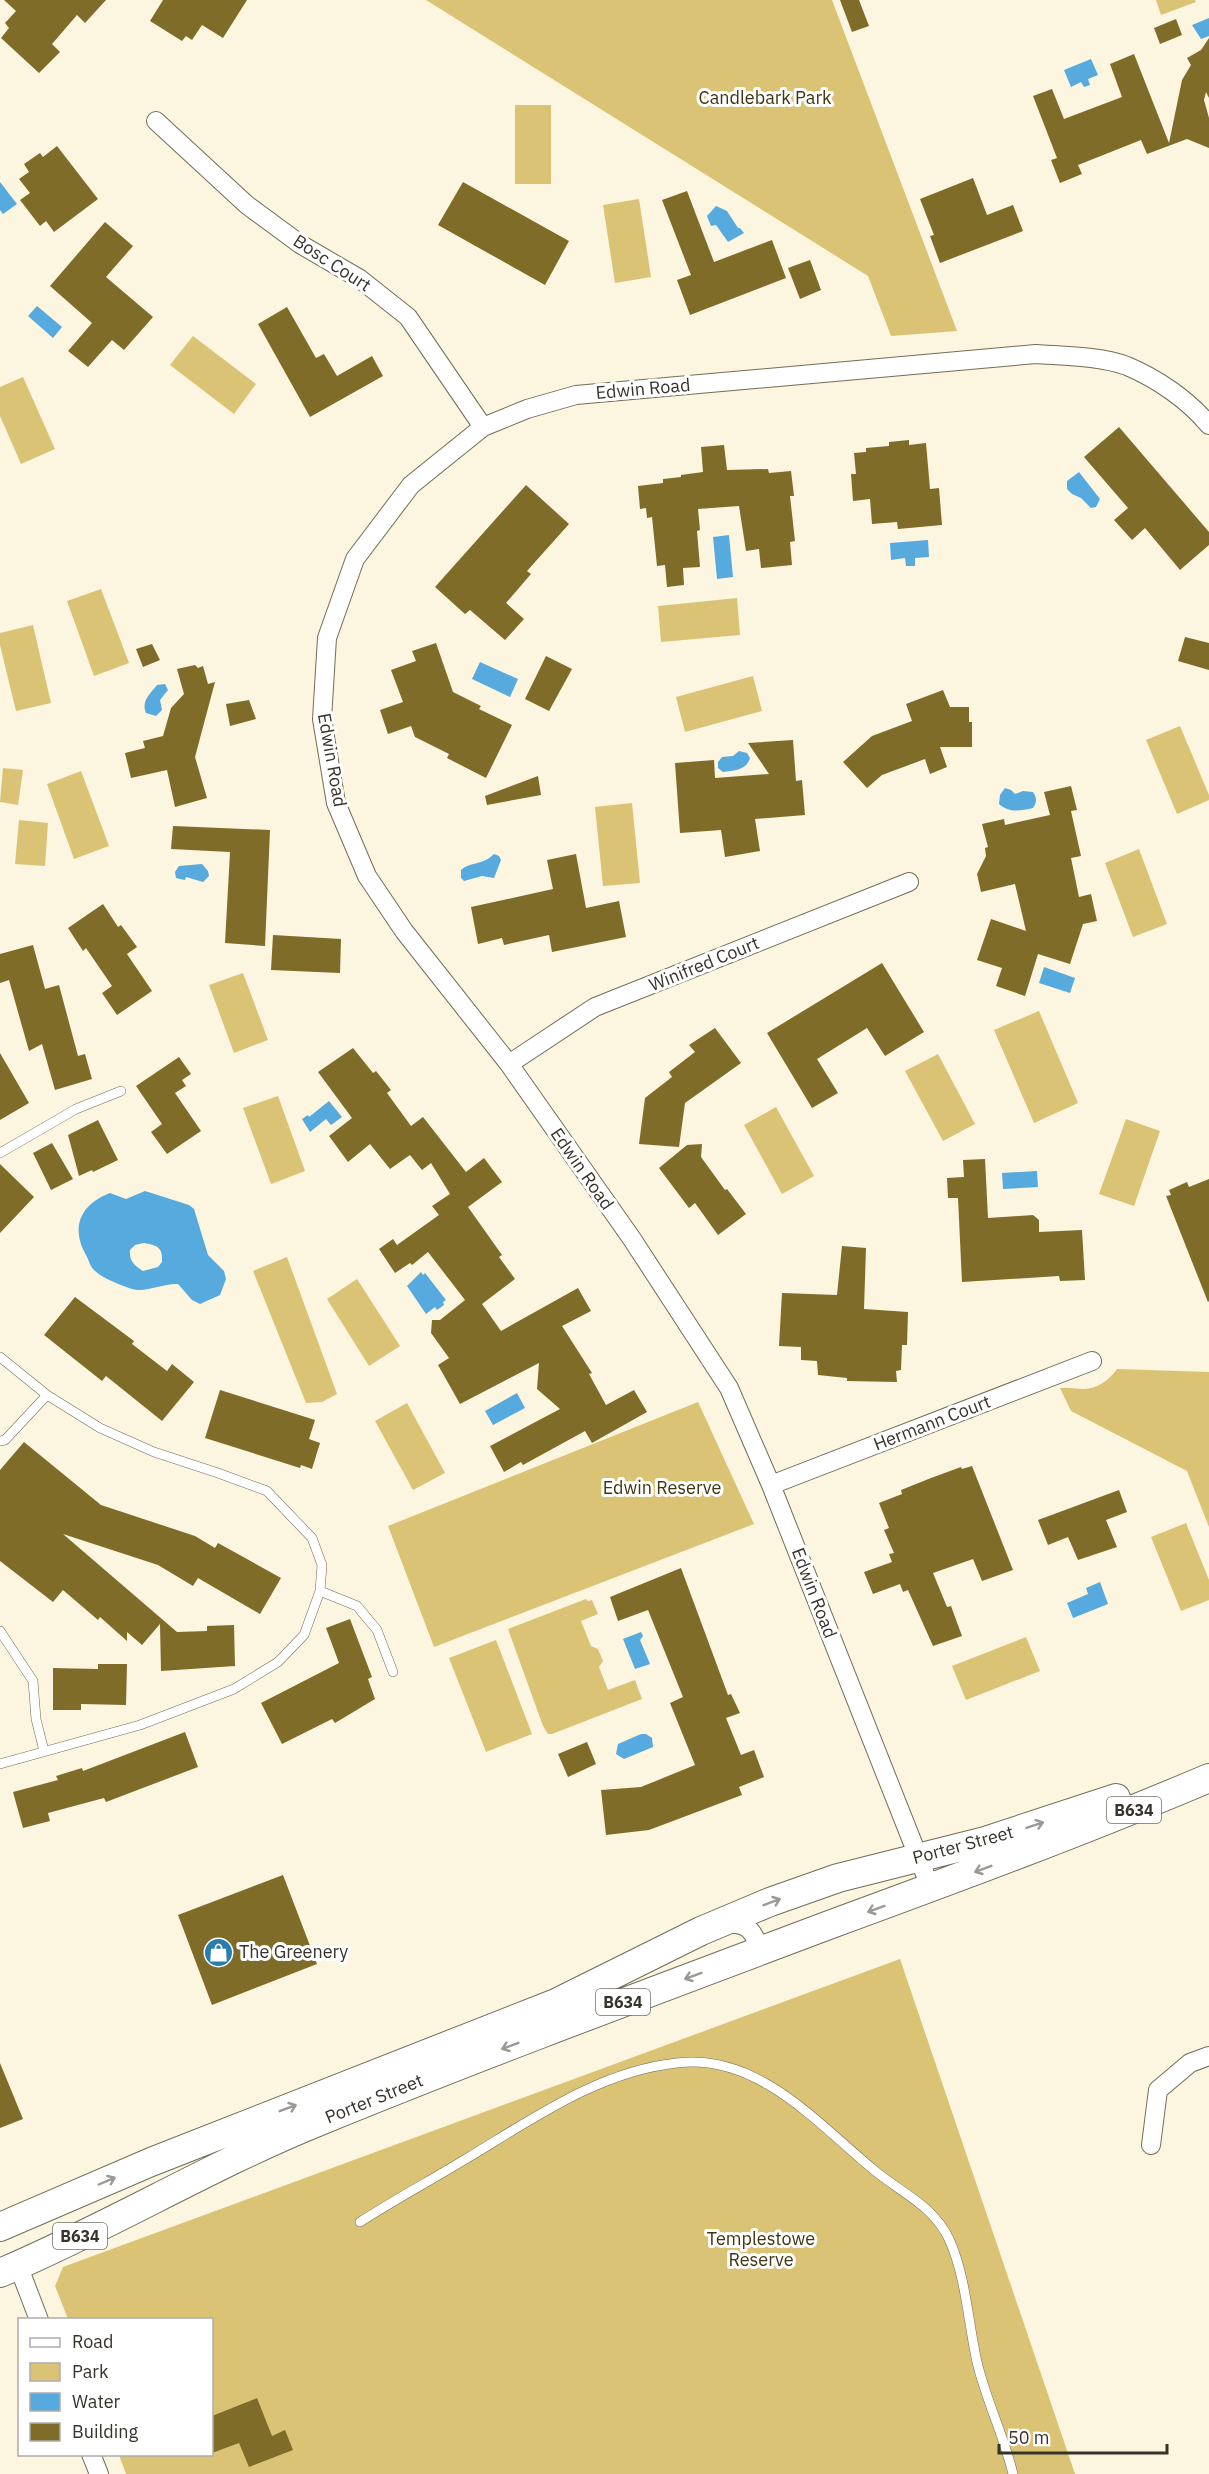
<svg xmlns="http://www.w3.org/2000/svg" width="1209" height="2474" font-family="'IBM Plex Sans',sans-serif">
<rect width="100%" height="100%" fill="#fcf5df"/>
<!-- green -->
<path fill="#dbc376" d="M 426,0 L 832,0 L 957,331 L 891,336 L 868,276 Z
M 1156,0 L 1195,0 L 1196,2 L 1161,15 Z
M 515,105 L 551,105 L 551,184 L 515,184 Z
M 639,199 L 651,277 L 615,283 L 603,205 Z
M 193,336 L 256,384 L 234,414 L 170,365 Z
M 23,377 L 55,449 L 21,464 L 0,416 L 0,387 Z
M 101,589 L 129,663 L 94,676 L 67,601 Z
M 737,598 L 740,635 L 661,642 L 658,606 Z
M 33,625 L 51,703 L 16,711 L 0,645 L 0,633 Z
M 753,676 L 762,711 L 685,732 L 676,697 Z
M 1180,726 L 1209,795 L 1209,800 L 1177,814 L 1146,740 Z
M 3,768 L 23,770 L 18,805 L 0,802 Z
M 81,771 L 109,846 L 74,859 L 47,784 Z
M 632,803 L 640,883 L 603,886 L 595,807 Z
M 19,820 L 48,823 L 45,866 L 15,864 Z
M 1139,849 L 1167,924 L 1133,937 L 1105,863 Z
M 243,973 L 268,1040 L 234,1053 L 209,985 Z
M 1039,1011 L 1078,1103 L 1034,1123 L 994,1030 Z
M 938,1054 L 975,1124 L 943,1141 L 905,1071 Z
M 278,1096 L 305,1171 L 271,1184 L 243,1108 Z
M 776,1107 L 814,1176 L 782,1194 L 744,1125 Z
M 1126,1119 L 1160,1131 L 1134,1206 L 1099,1194 Z
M 287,1257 L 337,1394 L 322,1402 L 306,1403 L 253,1271 Z
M 357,1279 L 400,1346 L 369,1366 L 327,1299 Z
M 1117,1369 L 1209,1372 L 1209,1527 L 1187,1471 L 1071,1411 L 1060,1388 C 1070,1387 1076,1389 1084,1389 C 1098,1389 1110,1379 1117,1369 Z
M 698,1402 L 754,1524 L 434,1647 L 388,1526 Z
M 407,1403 L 445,1473 L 413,1490 L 375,1421 Z
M 1186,1523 L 1209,1580 L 1209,1600 L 1181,1611 L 1151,1537 Z
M 586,1599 L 588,1601 L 592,1600 L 598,1614 L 581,1621 L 591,1646 L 598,1649 L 603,1661 L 599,1667 L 608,1690 L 635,1680 L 642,1699 L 552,1734 L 548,1734 L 543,1726 L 508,1629 Z
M 1026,1637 L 1040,1671 L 966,1700 L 952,1666 Z
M 496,1640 L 532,1734 L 486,1752 L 449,1658 Z
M 900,1959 L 1075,2474 L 126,2474 L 119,2455 L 212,2454 L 212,2320 L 68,2319 L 55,2286 L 63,2267 Z"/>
<!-- water -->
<path fill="#56aade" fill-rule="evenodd" d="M 1209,18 L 1209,36 L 1201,39 L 1192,25 Z
M 1091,59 L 1098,75 L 1088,79 L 1090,85 L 1084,87 L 1081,82 L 1071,87 L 1064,70 Z
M 0,182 L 17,204 L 3,214 L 0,210 Z
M 716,206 L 727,211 L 738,228 L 740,228 L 744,233 L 728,242 L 716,225 L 711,226 L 707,216 Z
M 37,306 L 62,327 L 53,338 L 28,316 Z
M 1079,472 L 1100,499 L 1096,507 L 1091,508 L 1081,498 L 1072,494 L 1067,489 L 1067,481 Z
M 729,535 L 733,577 L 717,579 L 713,537 Z
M 928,540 L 929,557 L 915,558 L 915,566 L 906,566 L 905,558 L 891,560 L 890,543 Z
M 480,662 L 518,679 L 510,697 L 472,679 Z
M 165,684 L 168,690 L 160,700 L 162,710 L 156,716 L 146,713 C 141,701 150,694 157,685 Z
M 739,751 L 747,753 L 750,758 C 746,771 734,770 723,772 L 718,768 L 718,762 L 722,757 L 733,756 Z
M 1005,788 L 1011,790 L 1015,794 L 1023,791 L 1033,792 C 1037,798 1037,802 1033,808 C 1020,811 1009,813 999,804 L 1000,795 Z
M 494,854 L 499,856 L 501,860 L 494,878 L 482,876 L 464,881 L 461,878 L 461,870 C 471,861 482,866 494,854 Z
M 202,864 L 208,871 L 209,876 L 203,882 L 186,877 L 185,880 L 176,878 L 175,872 L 179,866 Z
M 1044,967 L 1075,978 L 1070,993 L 1039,983 Z
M 329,1101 L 342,1117 L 331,1125 L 326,1119 L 310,1132 L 302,1119 L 308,1115 L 309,1117 Z
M 1037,1171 L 1038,1187 L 1003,1189 L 1002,1173 Z
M 145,1191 L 189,1205 L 194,1209 L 208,1255 L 224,1271 L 226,1279 L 220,1295 L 200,1304 L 192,1300 L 178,1284 C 163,1283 146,1293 132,1289 C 121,1285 104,1279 95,1271 C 90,1267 89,1260 86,1255 C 70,1227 81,1204 110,1193 L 126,1199 ZM 143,1243 C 157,1245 163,1247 162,1262 L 158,1267 L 143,1271 C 134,1265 129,1261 130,1250 L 135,1245 Z
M 421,1272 L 423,1275 L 425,1273 L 446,1300 L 443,1302 L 444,1305 L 437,1310 L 435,1307 L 426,1314 L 407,1286 Z
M 517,1393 L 525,1408 L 493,1425 L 485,1411 Z
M 1100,1582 L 1108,1604 L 1073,1618 L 1067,1603 L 1088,1594 L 1086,1588 Z
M 641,1632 L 643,1636 L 640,1640 L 650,1664 L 635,1669 L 623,1639 Z
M 641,1734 L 646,1734 L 652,1738 L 653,1747 L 624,1759 L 616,1754 L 618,1744 Z"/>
<!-- building -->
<path fill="#7f6c29" d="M 4,0 L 106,0 L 85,23 L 77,15 L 52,44 L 60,52 L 39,73 L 1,38 L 9,28 L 5,23 L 16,11 Z
M 163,0 L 247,0 L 223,38 L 202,25 L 192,40 L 186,36 L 182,41 L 150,21 Z
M 840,0 L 859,0 L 869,26 L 852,32 Z
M 1176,19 L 1182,35 L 1160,44 L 1154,28 Z
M 1209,38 L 1209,98 L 1206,92 L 1204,100 L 1209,118 L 1209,148 L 1187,139 L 1147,154 L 1141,140 L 1078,165 L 1082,174 L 1060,183 L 1051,160 L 1057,158 L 1033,96 L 1052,89 L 1064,119 L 1122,97 L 1110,64 L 1134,54 L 1169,143 L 1182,80 L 1191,65 L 1187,58 L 1201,50 Z
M 57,146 L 98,199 L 54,232 L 46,221 L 40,226 L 20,200 L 30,193 L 19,179 L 29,172 L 24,164 L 40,153 L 43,157 Z
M 973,178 L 987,215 L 1013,205 L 1023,231 L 940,263 L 930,236 L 934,235 L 920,199 Z
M 463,182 L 569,241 L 545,285 L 438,225 Z
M 687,191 L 714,262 L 772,240 L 786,278 L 690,315 L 677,280 L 691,275 L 662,200 Z
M 105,222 L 133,246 L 106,277 L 153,317 L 124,350 L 112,340 L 88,367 L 68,351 L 92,323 L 50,286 Z
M 810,260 L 821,290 L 800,299 L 788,268 Z
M 287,307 L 316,358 L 324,354 L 337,376 L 372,356 L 383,376 L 310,417 L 258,324 Z
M 1119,427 L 1209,532 L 1209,545 L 1180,570 L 1145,528 L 1132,540 L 1114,520 L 1128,508 L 1084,457 Z
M 909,440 L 909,445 L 926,443 L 930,489 L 939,488 L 942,525 L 898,529 L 897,522 L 872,524 L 870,499 L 853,501 L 851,474 L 856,474 L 854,453 L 866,452 L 866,448 L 889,446 L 889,442 Z
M 724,445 L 727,470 L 768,469 L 769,473 L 791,471 L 794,496 L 790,496 L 795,541 L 790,542 L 792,565 L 761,568 L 759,549 L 746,551 L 739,506 L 698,509 L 700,530 L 697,531 L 700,567 L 683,568 L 684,585 L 667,587 L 665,565 L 657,566 L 652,517 L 647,518 L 646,508 L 640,509 L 638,486 L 663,483 L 663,479 L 681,477 L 681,475 L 703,472 L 701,447 Z
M 526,485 L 569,524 L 527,571 L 531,574 L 506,603 L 524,619 L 505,640 L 470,610 L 465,614 L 435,587 Z
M 1185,637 L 1209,643 L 1209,670 L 1178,661 Z
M 436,643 L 453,692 L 481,706 L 479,709 L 512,725 L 486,778 L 447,758 L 449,754 L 415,737 L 411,726 L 388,734 L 380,710 L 403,702 L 391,670 L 416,661 L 412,651 Z
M 152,644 L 160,660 L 143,667 L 136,649 Z
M 546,656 L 572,669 L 549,711 L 525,699 Z
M 195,665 L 198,668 L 203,666 L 208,684 L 215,682 L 195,757 L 207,798 L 175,807 L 167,770 L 131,778 L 125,753 L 145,748 L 143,741 L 163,736 L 171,708 L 184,694 L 177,669 Z
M 943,690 L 950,707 L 969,707 L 969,722 L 972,722 L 972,747 L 940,747 L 947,767 L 930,774 L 925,759 L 882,775 L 867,788 L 843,762 L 872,736 L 912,721 L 906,704 Z
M 249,700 L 256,719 L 230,726 L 226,704 Z
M 793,740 L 796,781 L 802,780 L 805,815 L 755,819 L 760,851 L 725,857 L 721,830 L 680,833 L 675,763 L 714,760 L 715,778 L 769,774 L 748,743 Z
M 538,776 L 541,795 L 487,805 L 485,796 Z
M 1071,786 L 1077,810 L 1071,811 L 1081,856 L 1071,858 L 1079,897 L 1091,894 L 1097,921 L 1083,924 L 1070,964 L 1038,954 L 1025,996 L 996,986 L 1002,968 L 977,960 L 991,919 L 1026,931 L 1015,884 L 981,892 L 977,874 L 986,856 L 985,848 L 988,847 L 982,824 L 1004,819 L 1005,825 L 1050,815 L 1044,792 Z
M 173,826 L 270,830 L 265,946 L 225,943 L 230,852 L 171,849 Z
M 576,854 L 586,908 L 619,901 L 626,937 L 552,952 L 549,935 L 504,945 L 502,938 L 478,944 L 471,907 L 553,889 L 547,860 Z
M 103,904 L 118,927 L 121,925 L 137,947 L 127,954 L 152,991 L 117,1015 L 102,993 L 112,986 L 86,948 L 83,951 L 68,928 Z
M 273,935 L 341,939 L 340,973 L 271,970 Z
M 33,945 L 45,989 L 59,985 L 78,1056 L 85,1054 L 92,1079 L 55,1090 L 42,1044 L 29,1051 L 9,980 L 0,983 L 0,954 Z
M 882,963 L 924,1032 L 885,1056 L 867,1028 L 817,1059 L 838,1093 L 812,1108 L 767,1033 Z
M 715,1028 L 741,1063 L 685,1103 L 679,1147 L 639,1144 L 645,1098 L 672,1077 L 669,1072 L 695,1052 L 689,1045 Z
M 353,1048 L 373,1073 L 376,1071 L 391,1090 L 387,1093 L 411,1126 L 423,1117 L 466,1172 L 484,1158 L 502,1182 L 468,1207 L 502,1255 L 499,1257 L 515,1279 L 482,1304 L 501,1331 L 578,1288 L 591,1311 L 562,1326 L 592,1373 L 589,1374 L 606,1405 L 634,1390 L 647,1412 L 592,1443 L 585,1431 L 523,1465 L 521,1462 L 504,1472 L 490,1446 L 560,1409 L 537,1389 L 539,1363 L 460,1404 L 438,1365 L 449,1358 L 431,1333 L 432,1320 L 440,1320 L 465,1300 L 428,1252 L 412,1265 L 410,1263 L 395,1273 L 379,1249 L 393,1239 L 397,1245 L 439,1215 L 432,1206 L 450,1194 L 431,1163 L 422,1170 L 410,1155 L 390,1169 L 370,1144 L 348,1162 L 329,1136 L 352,1118 L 318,1072 Z
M 0,1053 L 29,1103 L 0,1120 Z
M 179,1057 L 191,1074 L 182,1080 L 186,1086 L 175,1093 L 201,1131 L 167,1154 L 151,1132 L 162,1124 L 136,1086 Z
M 98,1120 L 118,1160 L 93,1172 L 92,1170 L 79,1176 L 68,1135 Z
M 52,1143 L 73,1179 L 51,1190 L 33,1153 Z
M 702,1144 L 701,1157 L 725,1190 L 727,1189 L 746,1214 L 718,1235 L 695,1203 L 689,1208 L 659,1168 L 687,1145 Z
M 985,1159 L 988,1218 L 1033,1215 L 1039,1220 L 1039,1232 L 1082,1230 L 1085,1280 L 1060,1281 L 1059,1276 L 962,1282 L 958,1198 L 948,1198 L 947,1178 L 964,1177 L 963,1160 Z
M 0,1164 L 34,1197 L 0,1233 Z
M 1209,1179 L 1209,1301 L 1208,1302 L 1166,1196 L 1171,1195 L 1169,1190 L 1187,1182 L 1189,1187 Z
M 842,1246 L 866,1248 L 864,1309 L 908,1312 L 907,1345 L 902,1345 L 901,1370 L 896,1371 L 897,1382 L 847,1381 L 847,1378 L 818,1375 L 817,1361 L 801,1360 L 801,1347 L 779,1346 L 782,1293 L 837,1295 Z
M 75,1297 L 134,1341 L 132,1344 L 167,1371 L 172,1364 L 194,1382 L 162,1421 L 106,1376 L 102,1381 L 44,1335 Z
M 220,1390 L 315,1420 L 309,1439 L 320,1443 L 312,1469 L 301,1465 L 300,1468 L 205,1438 Z
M 24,1442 L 101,1505 L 195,1536 L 215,1548 L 218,1543 L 281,1578 L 260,1614 L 198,1578 L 193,1586 L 158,1565 L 63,1534 L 177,1632 L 207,1631 L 207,1626 L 234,1625 L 235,1666 L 161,1671 L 160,1624 L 142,1645 L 127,1632 L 127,1641 L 100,1617 L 98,1620 L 63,1590 L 53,1602 L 0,1561 L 0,1470 Z
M 972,1466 L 1013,1570 L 982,1581 L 973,1559 L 933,1573 L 947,1607 L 951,1606 L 962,1636 L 933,1646 L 908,1590 L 903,1592 L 900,1584 L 873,1594 L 864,1572 L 892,1562 L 889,1554 L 894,1553 L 884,1530 L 889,1528 L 879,1503 L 902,1494 L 901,1490 L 931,1478 L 961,1467 L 962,1469 Z
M 1119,1490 L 1127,1512 L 1106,1520 L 1117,1547 L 1078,1560 L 1068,1537 L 1048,1545 L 1038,1520 Z
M 681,1568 L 728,1695 L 731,1694 L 740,1713 L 726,1718 L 741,1755 L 754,1750 L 764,1777 L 739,1787 L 742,1795 L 649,1830 L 606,1835 L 601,1790 L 641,1787 L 695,1765 L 670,1703 L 683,1697 L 648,1610 L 618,1621 L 610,1597 Z
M 350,1619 L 372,1677 L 368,1679 L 375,1699 L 335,1723 L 332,1719 L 282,1744 L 261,1703 L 339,1663 L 326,1628 Z
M 98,1664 L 127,1664 L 126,1705 L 81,1704 L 81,1710 L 53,1710 L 53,1668 L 98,1669 Z
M 185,1732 L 198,1767 L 106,1802 L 104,1798 L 48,1813 L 50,1821 L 23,1828 L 13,1792 L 58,1780 L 56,1776 L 82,1768 L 83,1771 Z
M 587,1742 L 596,1764 L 568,1777 L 558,1754 Z
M 283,1875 L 317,1964 L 212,2005 L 178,1915 Z
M 0,2063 L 23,2119 L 0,2128 Z
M 257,2398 L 272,2436 L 285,2430 L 293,2450 L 249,2467 L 239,2443 L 212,2453 L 212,2416 Z"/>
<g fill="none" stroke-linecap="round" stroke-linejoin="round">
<defs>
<path id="service" d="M 0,1153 L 76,1109 L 121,1091
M 0,1357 L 47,1395 L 100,1428 L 154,1452 L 218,1473 L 267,1491 L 312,1538 L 322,1565 L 320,1591 L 304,1635 L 278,1662 L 234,1689 L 140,1725 L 0,1764
M 0,1441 L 5,1440 L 47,1395
M 320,1591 L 357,1606 L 377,1630 L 393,1672
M 0,1631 L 33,1681 L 36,1719 L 44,1751
M 360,2222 C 396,2199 433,2179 469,2157 C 534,2118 600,2071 677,2063 C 758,2053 818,2124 874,2170 C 900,2192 933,2205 949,2239 C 966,2276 968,2322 977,2362 C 986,2400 1004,2436 1013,2474"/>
<path id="minor" d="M 156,121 L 247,205 L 300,244 L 360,279 L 408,317 L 483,427
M 509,1064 L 595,1007 L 909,882
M 771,1485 L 1092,1361
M 931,1889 L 771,1485 L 729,1388 L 632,1239 L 509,1064 L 404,931 L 367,876 L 336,803 L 322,719 L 327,638 L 355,559 L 411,485 L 483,427 L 527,409 L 576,395 L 1036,354 C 1064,356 1101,356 1127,366 C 1158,379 1188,400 1209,425
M 726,1924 C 747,1922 755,1931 759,1951
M 1151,2145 L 1158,2090 L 1190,2063 L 1209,2056
M 18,2265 L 39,2320
M 91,2454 L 99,2474"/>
<path id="primary" d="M 0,2227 L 151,2162 L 556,2003 L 701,1931 L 770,1902 L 838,1878 L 985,1841 L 1116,1798
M 0,2273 C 109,2227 211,2165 320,2121 C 489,2052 659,1989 829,1925 C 957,1878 1084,1831 1209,1778"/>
</defs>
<!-- service casing -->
<use href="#service" stroke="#726c58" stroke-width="10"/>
<!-- minor casing -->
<use href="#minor" stroke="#726c58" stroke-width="20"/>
<!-- primary casing -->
<use href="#primary" stroke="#726c58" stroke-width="30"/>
<!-- service -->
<use href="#service" stroke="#fff" stroke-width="9"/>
<!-- minor -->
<use href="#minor" stroke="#fff" stroke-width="18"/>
<!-- primary -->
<use href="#primary" stroke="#fff" stroke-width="28"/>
</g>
<!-- one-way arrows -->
<defs><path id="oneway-shaft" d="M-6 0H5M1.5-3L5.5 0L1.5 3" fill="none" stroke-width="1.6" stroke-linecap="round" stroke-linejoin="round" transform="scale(1.5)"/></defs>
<g stroke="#9a9994">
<use href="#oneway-shaft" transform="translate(1035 1825) rotate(-18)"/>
<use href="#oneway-shaft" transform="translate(983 1869) rotate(159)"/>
<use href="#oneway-shaft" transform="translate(772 1902) rotate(-21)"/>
<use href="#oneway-shaft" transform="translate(876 1909) rotate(160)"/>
<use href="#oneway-shaft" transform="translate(693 1976) rotate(160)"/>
<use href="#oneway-shaft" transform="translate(510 2046) rotate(159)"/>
<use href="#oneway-shaft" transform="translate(288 2108) rotate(-21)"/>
<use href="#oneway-shaft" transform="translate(107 2181) rotate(-23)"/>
</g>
<!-- icons -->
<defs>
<symbol id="shop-disc" viewBox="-11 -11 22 22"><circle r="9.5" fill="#277dac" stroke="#fff"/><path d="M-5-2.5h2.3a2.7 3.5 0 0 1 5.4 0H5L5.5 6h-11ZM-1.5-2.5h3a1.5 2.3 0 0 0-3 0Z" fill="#fff"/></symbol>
</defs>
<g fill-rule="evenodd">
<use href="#shop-disc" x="202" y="1936" width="33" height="33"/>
</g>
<g text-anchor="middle" stroke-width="6" stroke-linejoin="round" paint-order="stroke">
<!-- shield labels -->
<g fill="#fff" stroke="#72706a" stroke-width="1.5">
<rect x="1107" y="1797" width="54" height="26" rx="4.5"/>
<rect x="596" y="1989" width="54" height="26" rx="4.5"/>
<rect x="53" y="2223" width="54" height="26" rx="4.5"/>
</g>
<g font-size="16" font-weight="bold" fill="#36332a">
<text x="1134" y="1816">B634</text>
<text x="623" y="2008">B634</text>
<text x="80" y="2242">B634</text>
</g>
<!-- park labels -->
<g font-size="18" fill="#40350f" stroke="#fff">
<text x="765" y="104">Candlebark Park</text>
<text x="662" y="1494">Edwin Reserve</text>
<text x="761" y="2245">Templestowe<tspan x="761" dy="21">Reserve</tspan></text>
</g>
<!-- street labels -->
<g font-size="18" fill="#36332a" stroke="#fff">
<text transform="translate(332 263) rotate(33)" y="6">Bosc Court</text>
<text transform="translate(643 389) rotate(-5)" y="6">Edwin Road</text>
<text transform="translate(332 760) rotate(80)" y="6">Edwin Road</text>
<text transform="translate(704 964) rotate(-22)" y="6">Winifred Court</text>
<text transform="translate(582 1169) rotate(55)" y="6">Edwin Road</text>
<text transform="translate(932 1423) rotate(-21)" y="6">Hermann Court</text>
<text transform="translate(814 1593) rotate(69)" y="6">Edwin Road</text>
<text transform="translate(963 1845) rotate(-15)" y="6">Porter Street</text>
<text transform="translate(374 2099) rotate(-22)" y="6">Porter Street</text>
</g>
<!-- poi labels -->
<g font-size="18" fill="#36332a" stroke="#fff" text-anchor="start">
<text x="239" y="1958">The Greenery</text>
</g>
</g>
<!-- legend -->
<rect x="18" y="2318" width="195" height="138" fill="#ffffff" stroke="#afadaa" stroke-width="1.5"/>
<rect x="30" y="2338" width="30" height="9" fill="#ffffff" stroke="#afadaa" stroke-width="1.5"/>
<text x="72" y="2348" font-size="18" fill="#36332a">Road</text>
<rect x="30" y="2363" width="30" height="18" fill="#dbc376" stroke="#afadaa" stroke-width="1.5"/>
<text x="72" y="2378" font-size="18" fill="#36332a">Park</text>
<rect x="30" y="2393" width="30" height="18" fill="#56aade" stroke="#afadaa" stroke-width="1.5"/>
<text x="72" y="2408" font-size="18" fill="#36332a">Water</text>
<rect x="30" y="2423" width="30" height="18" fill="#7f6c29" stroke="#afadaa" stroke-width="1.5"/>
<text x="72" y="2438" font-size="18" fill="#36332a">Building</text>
<!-- scale -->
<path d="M999 2444v9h168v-9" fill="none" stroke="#36332a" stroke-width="3"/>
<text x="1008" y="2444" font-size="18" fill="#36332a" stroke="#ffffff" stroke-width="4.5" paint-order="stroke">50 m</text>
</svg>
